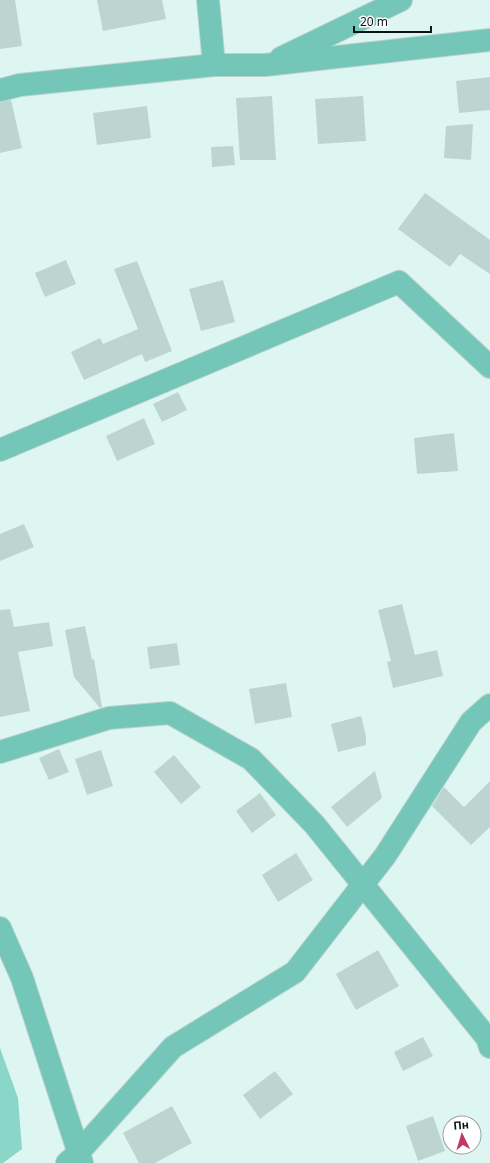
<svg xmlns="http://www.w3.org/2000/svg" width="490" height="1163" font-family="'Noto Sans',sans-serif">
<rect width="100%" height="100%" fill="#def6f1"/>
<!-- green -->
<path fill="#8ad6c9" d="M 0,1048 L 18,1098 L 22,1149 L 3,1163 L 0,1163 Z"/>
<!-- building -->
<path fill="#bdd5d0" d="M 0,0 L 15,0 L 22,46 L 0,49 Z
M 97,0 L 162,0 L 166,19 L 103,31 Z
M 490,77 L 490,110 L 459,113 L 456,81 Z
M 272,96 L 276,160 L 240,160 L 236,98 Z
M 363,96 L 366,141 L 318,144 L 315,99 Z
M 11,100 L 22,148 L 0,153 L 0,102 Z
M 147,106 L 151,138 L 97,145 L 93,113 Z
M 473,124 L 471,160 L 444,158 L 446,126 Z
M 233,146 L 235,165 L 212,167 L 211,147 Z
M 425,193 L 490,240 L 490,274 L 460,254 L 450,267 L 398,229 Z
M 66,260 L 76,284 L 45,297 L 35,273 Z
M 137,261 L 172,351 L 145,362 L 142,354 L 84,380 L 71,352 L 100,338 L 103,344 L 138,329 L 114,269 Z
M 223,280 L 235,322 L 201,331 L 189,289 Z
M 178,392 L 187,410 L 162,422 L 153,404 Z
M 144,418 L 155,444 L 117,461 L 106,436 Z
M 454,433 L 458,471 L 417,474 L 414,438 Z
M 24,524 L 34,547 L 0,561 L 0,534 Z
M 402,604 L 415,655 L 437,650 L 443,676 L 393,688 L 387,662 L 391,661 L 378,610 Z
M 10,609 L 14,627 L 49,622 L 53,646 L 18,652 L 30,711 L 0,717 L 0,610 Z
M 85,626 L 92,660 L 94,659 L 102,707 L 100,708 L 74,677 L 65,630 Z
M 177,643 L 180,665 L 150,669 L 147,647 Z
M 286,683 L 292,717 L 255,724 L 249,689 Z
M 361,716 L 366,736 L 366,745 L 338,752 L 331,724 Z
M 59,749 L 69,772 L 49,780 L 39,758 Z
M 101,750 L 113,786 L 87,795 L 75,759 Z
M 174,755 L 201,787 L 181,804 L 154,772 Z
M 375,771 L 382,798 L 347,827 L 331,807 Z
M 490,781 L 490,827 L 471,845 L 432,806 L 444,787 L 464,807 Z
M 260,793 L 276,815 L 252,833 L 236,811 Z
M 296,853 L 313,880 L 278,902 L 262,875 Z
M 378,950 L 399,986 L 356,1010 L 336,974 Z
M 423,1037 L 433,1056 L 403,1071 L 394,1052 Z
M 275,1071 L 293,1094 L 260,1119 L 243,1095 Z
M 172,1106 L 192,1143 L 155,1163 L 139,1163 L 123,1133 Z
M 433,1116 L 445,1151 L 418,1161 L 406,1126 Z"/>
<g fill="none" stroke-linecap="round" stroke-linejoin="round">
<defs>
<path id="minor" d="M 208,0 L 214,65
M 281,58 L 401,0
M 0,90 L 20,85 L 214,65 L 265,65 L 490,40
M 0,450 L 399,282 L 490,367
M 0,752 L 109,718 L 170,713 L 251,759 L 314,824 L 487,1038 L 490,1047
M 0,928 L 22,978 L 82,1163
M 67,1163 L 79,1152 L 173,1047 L 295,972 L 385,856 L 471,722 L 490,705"/>
</defs>
<!-- minor casing -->
<use href="#minor" stroke="#bcd2cd" stroke-width="24"/>
<!-- minor -->
<use href="#minor" stroke="#74c6b8" stroke-width="22"/>
</g>
<!-- north arrow -->
<g transform="translate(462 1135) rotate(355)"><circle r="19" fill="#ffffff" stroke="#9ea1a1"/>
<path d="M0-3L7 15L0 10L-7 15Z" fill="#c1366b"/>
<text y="-6" font-size="11" font-weight="bold" text-anchor="middle" fill="#0c1413">Пн</text>
</g>
<!-- scale -->
<path d="M354 26v6h77v-6" fill="none" stroke="#0c1413" stroke-width="2"/>
<text x="360" y="26" font-size="12" fill="#0c1413" stroke="#ffffff" stroke-width="3" paint-order="stroke">20 m</text>
</svg>
